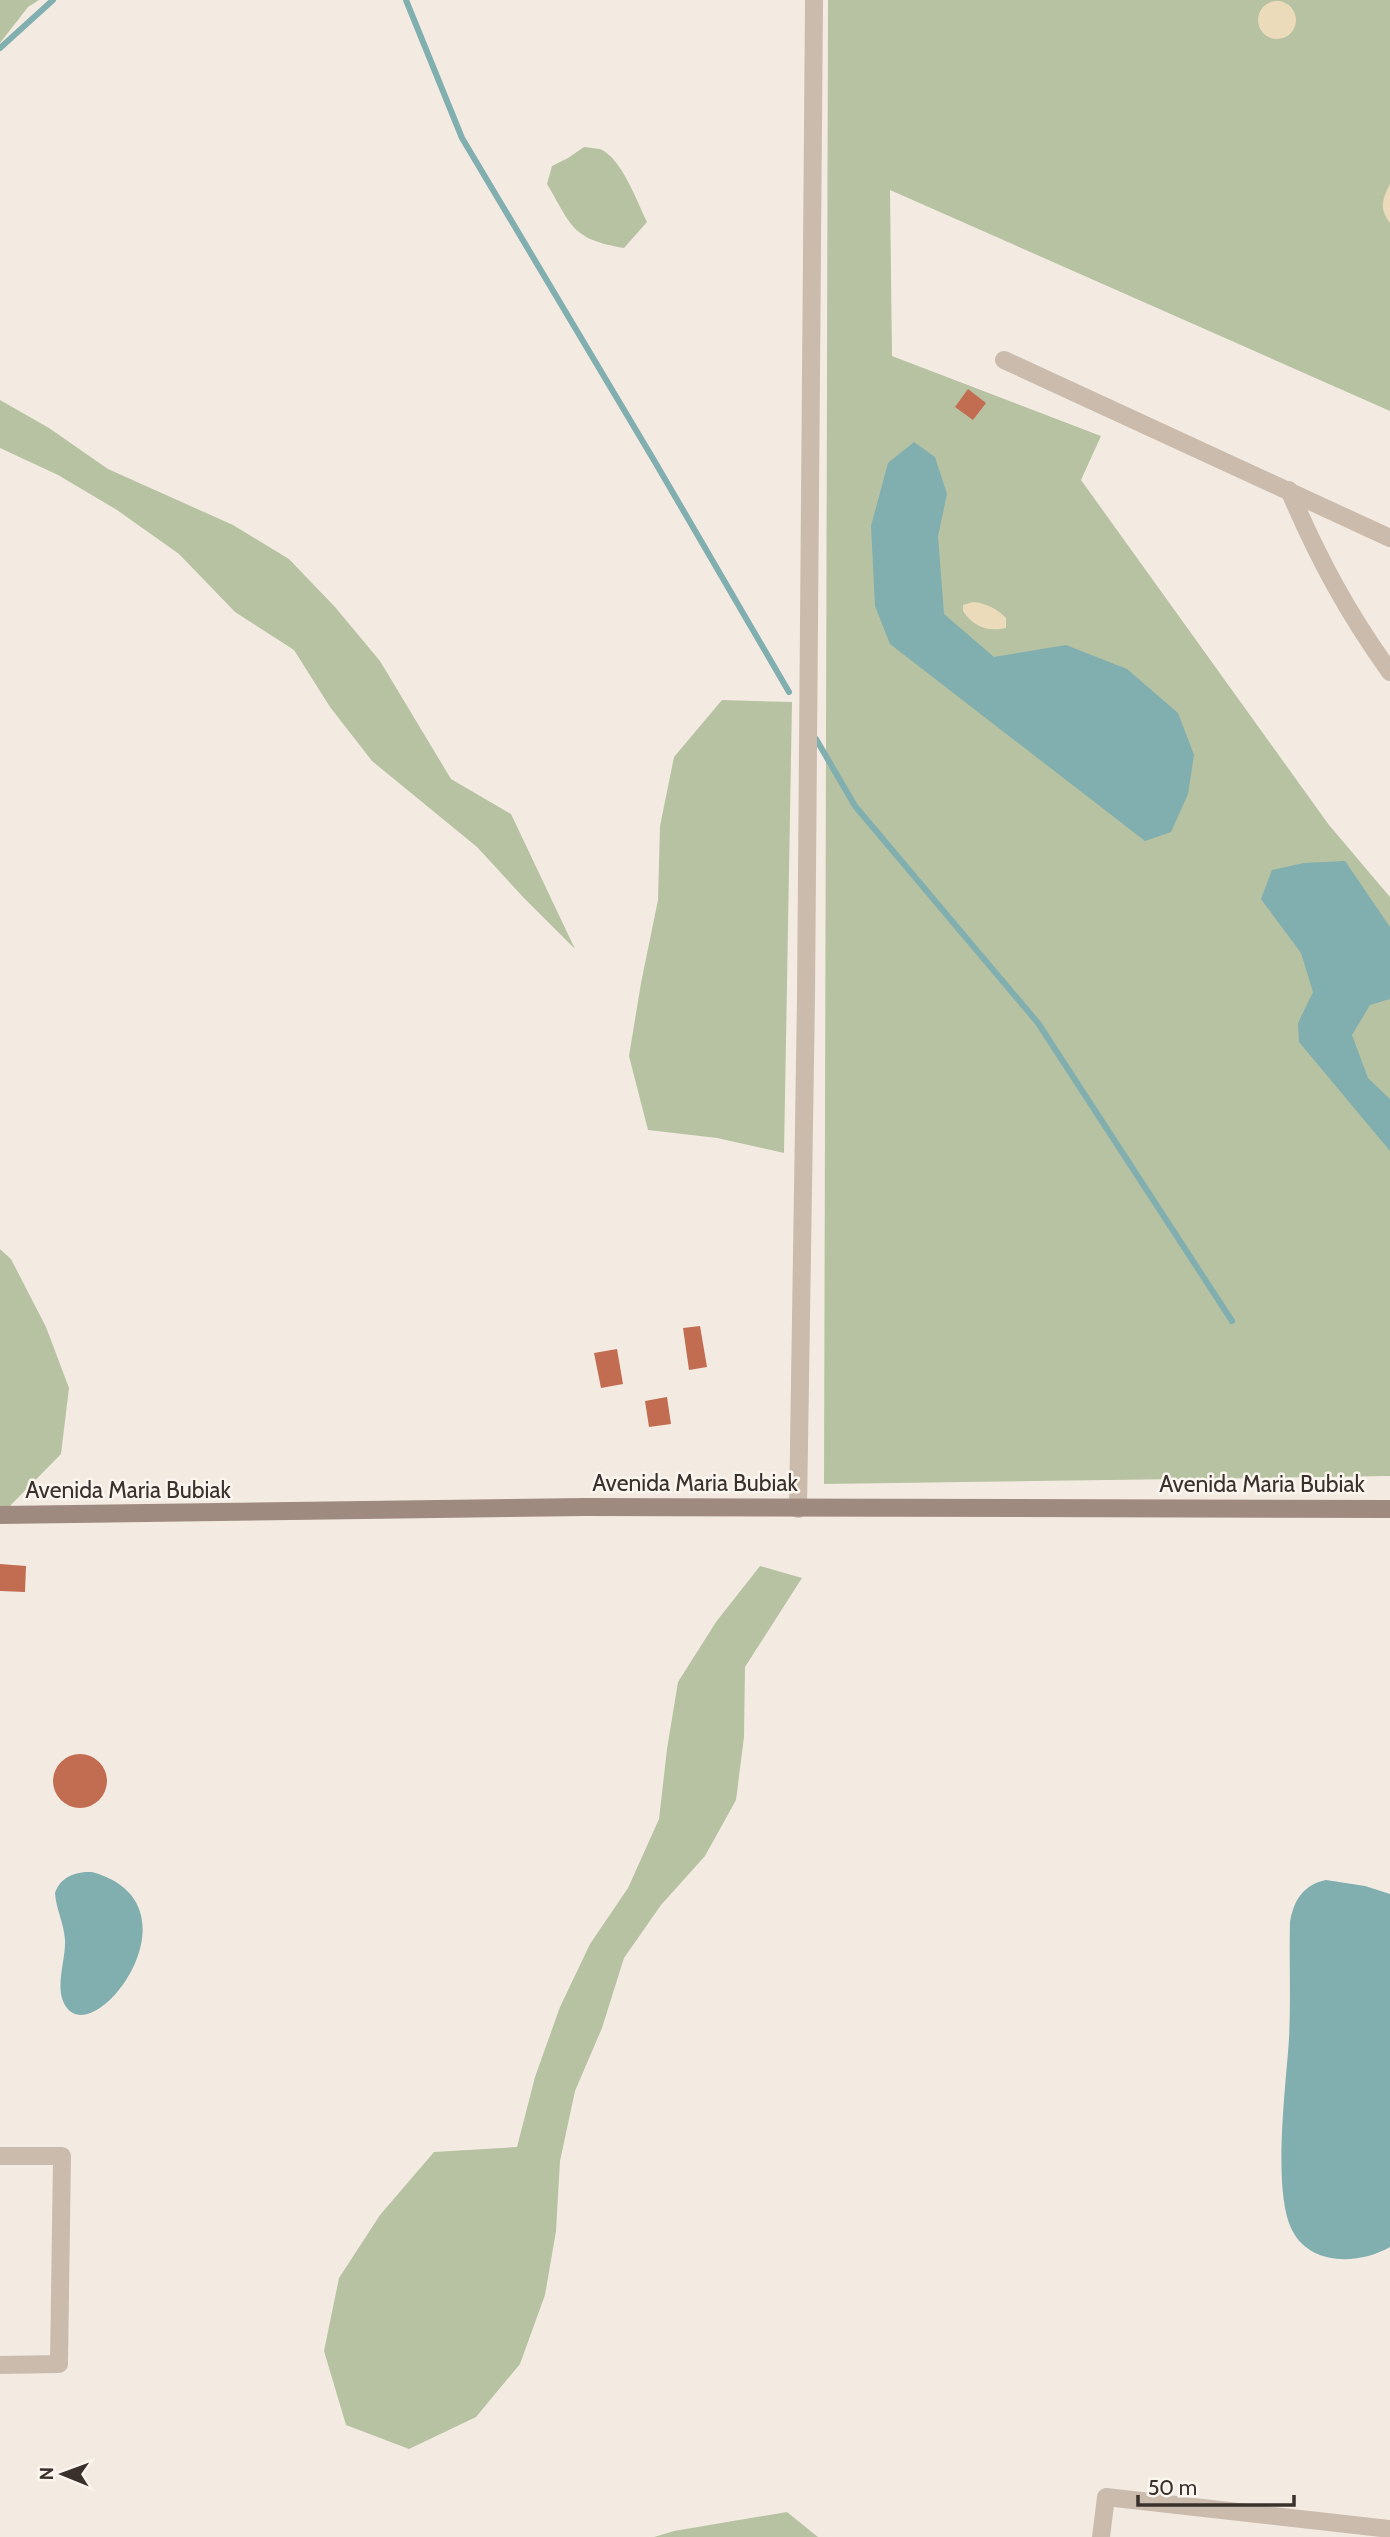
<svg xmlns="http://www.w3.org/2000/svg" width="1390" height="2537" font-family="Cabin,sans-serif">
<rect width="100%" height="100%" fill="#f3ebe2"/>
<!-- green -->
<path fill="#b7c2a2" d="M 0,0 L 39,0 L 28,7 L 0,43 Z
M 828,0 L 1390,0 L 1390,411 L 890,190 L 892,356 L 1101,436 L 1081,480 L 1329,825 L 1390,897 L 1390,1476 L 824,1484 Z
M 584,147 C 589,148 595,148 600,149 C 622,158 637,202 647,222 L 624,248 C 571,239 572,226 547,184 L 552,166 L 568,158 Z
M 0,400 L 49,428 L 108,469 L 233,525 L 289,559 L 335,607 L 380,661 L 451,779 L 511,814 L 575,949 L 523,897 L 477,847 L 372,761 L 330,707 L 294,650 L 235,612 L 179,554 L 117,510 L 58,475 L 0,448 Z
M 722,700 L 792,702 L 784,1153 L 717,1138 L 648,1130 L 629,1056 L 641,983 L 658,900 L 660,826 L 674,757 Z
M 0,1249 L 11,1259 L 46,1327 L 69,1388 L 61,1454 L 6,1510 L 0,1511 Z
M 760,1566 L 802,1578 L 745,1667 L 744,1737 L 736,1800 L 705,1856 L 661,1905 L 624,1958 L 602,2028 L 575,2091 L 560,2161 L 556,2231 L 545,2295 L 520,2364 L 476,2417 L 409,2449 L 346,2425 L 324,2351 L 339,2278 L 380,2215 L 434,2152 L 517,2147 L 535,2077 L 560,2007 L 590,1944 L 628,1888 L 659,1819 L 667,1749 L 678,1682 L 716,1622 Z
M 787,2512 L 818,2537 L 654,2537 L 674,2531 Z"/>
<!-- sand -->
<path fill="#ecdbbb" d="M1258 20a19 19 0 1 1 38 0a19 19 0 1 1-38 0Z
M 1390,184 L 1390,223 C 1379,208 1382,200 1390,184 Z
M 973,602 C 986,603 997,609 1006,618 L 1006,628 C 987,632 974,627 963,611 L 963,605 Z"/>
<!-- water -->
<path fill="#81aeaf" d="M 914,442 L 935,457 L 947,494 L 938,536 L 944,614 L 994,657 L 1066,645 L 1127,669 L 1178,713 L 1194,755 L 1188,794 L 1171,832 L 1145,841 L 890,644 L 875,606 L 871,526 L 888,463 Z
M 1345,861 L 1390,927 L 1390,999 L 1370,1005 L 1352,1035 L 1368,1078 L 1390,1099 L 1390,1151 L 1299,1042 L 1298,1023 L 1313,992 L 1301,953 L 1261,899 L 1272,870 L 1304,863 Z
M 92,1872 C 205,1903 98,2048 67,2008 C 53,1990 66,1961 65,1940 C 64,1923 56,1909 55,1893 C 60,1877 76,1871 92,1872 Z
M 1326,1880 L 1365,1886 L 1390,1894 L 1390,2247 C 1359,2265 1310,2266 1292,2230 C 1272,2190 1286,2086 1289,2039 C 1291,2000 1289,1961 1290,1922 C 1294,1900 1303,1885 1326,1880 Z"/>
<g fill="none" stroke-linecap="round" stroke-linejoin="round">
<!-- stream -->
<path stroke="#81aeaf" stroke-width="6" d="M 406,0 L 462,138 L 655,462 L 789,692
M 0,48 L 53,0
M 816,739 L 855,806 L 1038,1023 L 1232,1321"/>
</g>
<!-- building -->
<path fill="#c26c51" d="M 968,389 L 986,403 L 973,420 L 955,407 Z
M 700,1326 L 707,1367 L 689,1370 L 683,1328 Z
M 617,1349 L 623,1384 L 601,1388 L 594,1353 Z
M 667,1397 L 671,1424 L 649,1427 L 645,1401 Z
M 0,1564 L 26,1566 L 25,1592 L 0,1591 Z
M53 1781a27 27 0 1 1 54 0a27 27 0 1 1-54 0Z"/>
<g fill="none" stroke-linecap="round" stroke-linejoin="round">
<!-- street -->
<path stroke="#cbbbad" stroke-width="18" d="M 1004,360 L 1390,538
M 1289,490 C 1318,558 1347,612 1390,672
M 798,1509 L 806,997 L 814,0
M 0,2156 L 62,2156 L 59,2364 L 0,2365
M 1101,2537 L 1106,2497 L 1390,2529"/>
<!-- secondary -->
<path stroke="#9f8a7f" stroke-width="18" d="M 0,1515 L 585,1507 L 1390,1509"/>
</g>
<g text-anchor="middle" stroke-width="5" stroke-linejoin="round" paint-order="stroke">
<!-- street labels -->
<g font-size="23" fill="#3a302c" stroke="#faf5ee">
<text x="695" y="1491">Avenida Maria Bubiak</text>
<text x="1262" y="1492">Avenida Maria Bubiak</text>
<text x="128" y="1498">Avenida Maria Bubiak</text>
</g>
</g>
<!-- north arrow -->
<g transform="translate(63 2474) rotate(271)" stroke="#faf5ee" stroke-width="5" paint-order="stroke">
<path d="M0-5L12 26L0 18L-12 26Z" fill="#3a302c"/>
<text y="-10" font-size="19" font-weight="bold" text-anchor="middle" fill="#3a302c">N</text>
</g>
<!-- scale -->
<path d="M1138 2495v10h156v-10" fill="none" stroke="#3a302c" stroke-width="3.5"/>
<text x="1148" y="2495" font-size="21" fill="#3a302c" stroke="#faf5ee" stroke-width="5" paint-order="stroke">50 m</text>
</svg>
